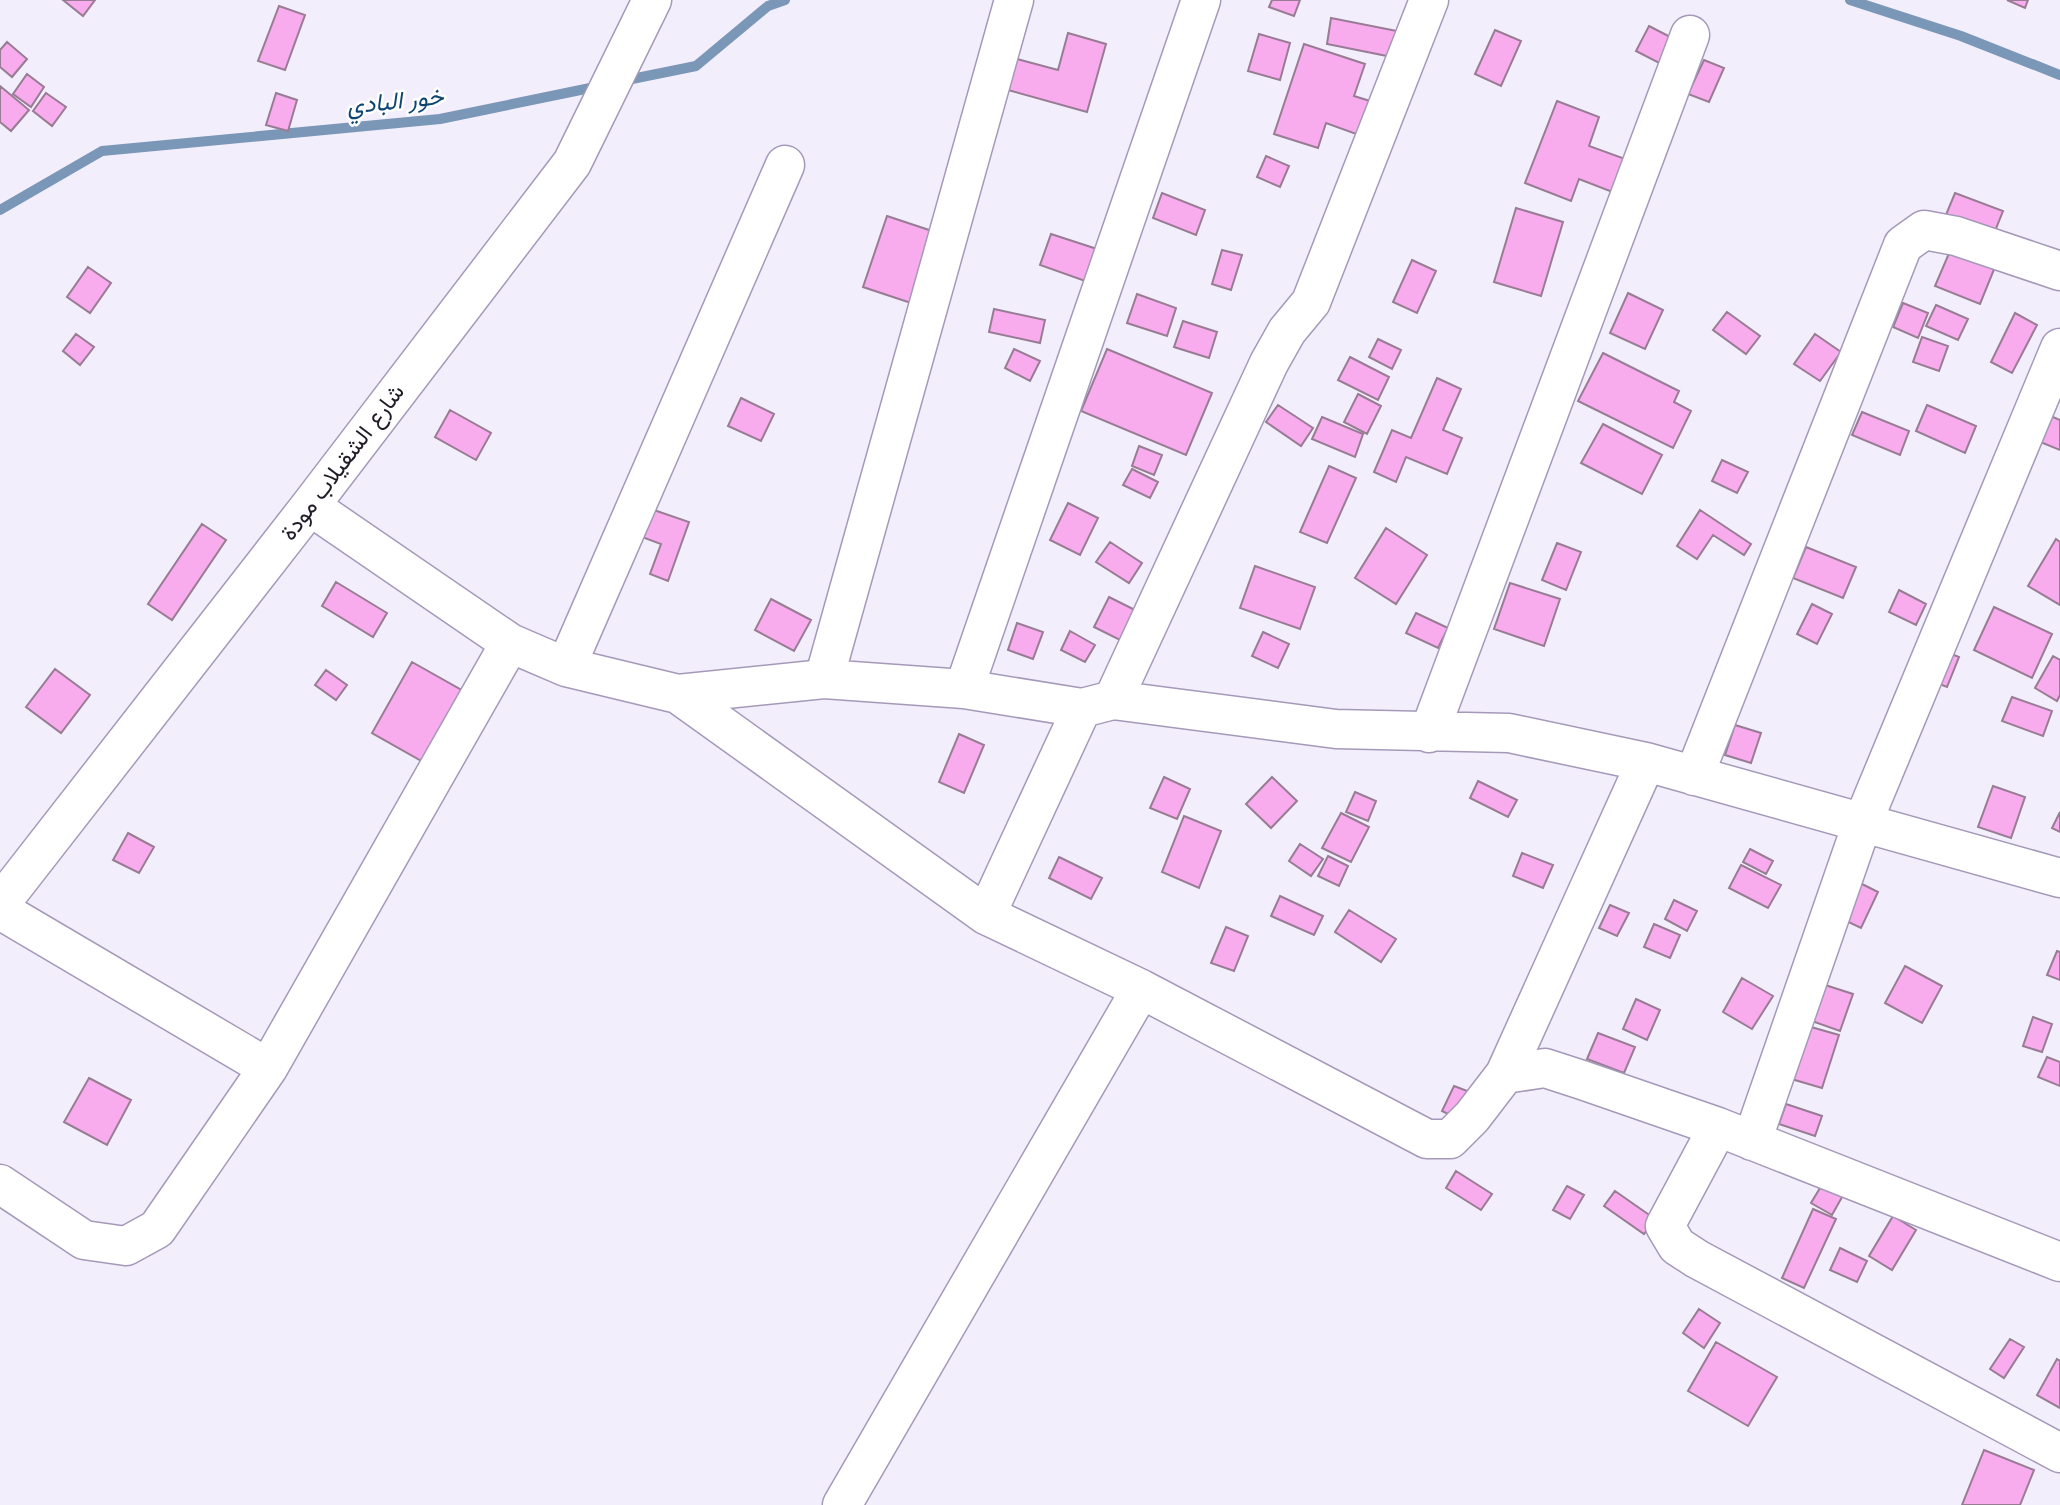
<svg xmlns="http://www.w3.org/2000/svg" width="2060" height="1505" font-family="Arial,Vazirmatn,sans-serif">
<rect width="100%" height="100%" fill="#f3eefc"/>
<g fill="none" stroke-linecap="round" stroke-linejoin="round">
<!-- stream -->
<path stroke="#7a97b7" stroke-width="10" d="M 1850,0 L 1961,36 L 2060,75
M 622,81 L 696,66 L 768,6 L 785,0
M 0,210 L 102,151 L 440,119 L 600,86"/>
</g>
<!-- building -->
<path fill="#f8acee" stroke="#987c94" stroke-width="2" d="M 63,0 L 95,0 L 83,16 Z
M 1272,0 L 1300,0 L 1294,16 L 1269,7 Z
M 2007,0 L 2028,0 L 2025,8 Z
M 279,6 L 305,15 L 285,70 L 258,61 Z
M 1331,18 L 1397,31 L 1392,57 L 1327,44 Z
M 1649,26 L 1678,41 L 1665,66 L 1636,51 Z
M 1495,30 L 1521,41 L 1501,86 L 1475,74 Z
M 1068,33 L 1106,44 L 1087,112 L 1008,90 L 1017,59 L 1058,70 Z
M 1259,34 L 1290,43 L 1280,80 L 1248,71 Z
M 7,42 L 27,59 L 12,77 L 0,67 L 0,50 Z
M 1304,44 L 1365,64 L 1354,96 L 1370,101 L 1359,135 L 1326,123 L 1318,148 L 1274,134 Z
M 1704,60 L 1724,68 L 1709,102 L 1688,94 Z
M 27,74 L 44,87 L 31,107 L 13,94 Z
M 0,86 L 29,110 L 11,131 L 0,122 Z
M 46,93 L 66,107 L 52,126 L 33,111 Z
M 276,93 L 297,100 L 288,131 L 266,125 Z
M 1557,101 L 1599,117 L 1589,146 L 1628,160 L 1615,193 L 1579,179 L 1571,201 L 1525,183 Z
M 1266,156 L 1289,166 L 1280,187 L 1257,177 Z
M 1162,193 L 1205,210 L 1196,235 L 1153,218 Z
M 1955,193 L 2003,211 L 1991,241 L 1943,222 Z
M 1516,208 L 1563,222 L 1541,296 L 1494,282 Z
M 887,216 L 944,235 L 920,306 L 863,287 Z
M 1051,234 L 1100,250 L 1088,282 L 1040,265 Z
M 1953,244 L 1997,262 L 1980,304 L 1935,286 Z
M 1222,250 L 1242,255 L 1231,290 L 1212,284 Z
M 1412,260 L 1436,271 L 1417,313 L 1393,302 Z
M 88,267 L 111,283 L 90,313 L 67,297 Z
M 1628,293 L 1663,310 L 1645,349 L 1610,333 Z
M 1137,294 L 1176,308 L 1167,336 L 1127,323 Z
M 1903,303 L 1928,313 L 1918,338 L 1893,327 Z
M 1936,305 L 1968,319 L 1958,340 L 1926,326 Z
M 994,309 L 1045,320 L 1040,343 L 989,332 Z
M 1727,312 L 1760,336 L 1746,354 L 1713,330 Z
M 2015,313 L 2037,325 L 2012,373 L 1991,362 Z
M 1183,321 L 1217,332 L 1209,358 L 1174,347 Z
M 76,334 L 94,347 L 80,365 L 63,351 Z
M 1815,334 L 1841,352 L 1820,381 L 1794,364 Z
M 1922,337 L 1948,346 L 1939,371 L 1913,362 Z
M 1378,339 L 1401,350 L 1392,369 L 1369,357 Z
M 1014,349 L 1040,361 L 1030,381 L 1005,368 Z
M 1107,349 L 1212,393 L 1186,455 L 1081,411 Z
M 1603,353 L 1679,391 L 1674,402 L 1691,411 L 1673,448 L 1578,401 Z
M 1350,357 L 1389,377 L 1378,400 L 1338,380 Z
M 1437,378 L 1461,389 L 1443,430 L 1462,438 L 1447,474 L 1406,457 L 1396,482 L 1374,472 L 1392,430 L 1411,438 Z
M 1358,394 L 1381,406 L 1367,434 L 1344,422 Z
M 741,398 L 774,414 L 761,441 L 728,426 Z
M 1278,405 L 1313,428 L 1301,446 L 1266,422 Z
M 1927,405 L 1976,426 L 1965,453 L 1916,431 Z
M 450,410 L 491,433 L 476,460 L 435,437 Z
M 1862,412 L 1909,431 L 1900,455 L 1852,435 Z
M 2044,413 L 2060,420 L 2060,450 L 2033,439 Z
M 1322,417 L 1363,434 L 1355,457 L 1312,439 Z
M 1603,424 L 1662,455 L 1642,494 L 1581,463 Z
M 1139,446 L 1162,455 L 1154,475 L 1132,466 Z
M 1722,460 L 1748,472 L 1737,493 L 1712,481 Z
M 1329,466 L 1356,478 L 1327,543 L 1300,532 Z
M 1132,469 L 1158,482 L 1150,498 L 1123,485 Z
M 1068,503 L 1098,518 L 1080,555 L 1050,540 Z
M 651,509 L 689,522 L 668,581 L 650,574 L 661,544 L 642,537 Z
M 1700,510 L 1751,544 L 1744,555 L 1713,535 L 1697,559 L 1677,546 Z
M 202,524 L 226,540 L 172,620 L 148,604 Z
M 1386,528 L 1427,555 L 1396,604 L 1355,578 Z
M 2056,539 L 2060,542 L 2060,605 L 2028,586 Z
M 1110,542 L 1142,563 L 1129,583 L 1096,562 Z
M 1557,543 L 1581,552 L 1566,590 L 1542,580 Z
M 1806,547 L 1856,567 L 1843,598 L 1793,578 Z
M 1255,566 L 1315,587 L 1300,629 L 1240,608 Z
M 336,582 L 387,613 L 373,637 L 322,606 Z
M 1510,583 L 1560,599 L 1544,646 L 1494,629 Z
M 1899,590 L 1926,604 L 1916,625 L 1889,612 Z
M 1109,597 L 1137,611 L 1122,641 L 1094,627 Z
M 771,599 L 811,620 L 794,651 L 755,630 Z
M 1812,604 L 1832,614 L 1817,644 L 1797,634 Z
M 1994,607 L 2052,634 L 2032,678 L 1974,650 Z
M 1416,613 L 1448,628 L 1438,648 L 1406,633 Z
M 1017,623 L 1043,632 L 1033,659 L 1008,650 Z
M 1070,631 L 1095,645 L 1085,662 L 1061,650 Z
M 1263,632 L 1289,644 L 1278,668 L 1252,656 Z
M 1942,650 L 1959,657 L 1947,687 L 1929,680 Z
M 2053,656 L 2060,660 L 2060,695 L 2057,701 L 2035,688 Z
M 412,662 L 465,692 L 425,763 L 372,733 Z
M 55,669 L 90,695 L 61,733 L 26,707 Z
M 326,670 L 347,685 L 336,700 L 315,685 Z
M 2012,697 L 2052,711 L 2043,736 L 2002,721 Z
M 1735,725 L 1761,733 L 1751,763 L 1725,755 Z
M 959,734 L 984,745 L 964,793 L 939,782 Z
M 1164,777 L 1190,789 L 1177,819 L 1150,808 Z
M 1272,777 L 1297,801 L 1271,828 L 1246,804 Z
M 1478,781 L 1517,800 L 1508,817 L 1470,798 Z
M 1993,786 L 2025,797 L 2011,838 L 1978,827 Z
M 1355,792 L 1376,801 L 1368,821 L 1346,812 Z
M 2060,812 L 2060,832 L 2052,828 Z
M 1341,813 L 1369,827 L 1351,862 L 1322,848 Z
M 1184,816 L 1221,831 L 1199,888 L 1162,872 Z
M 128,833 L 154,847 L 139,873 L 113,860 Z
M 1300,844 L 1323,859 L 1311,876 L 1289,861 Z
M 1750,849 L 1773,861 L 1766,874 L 1743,862 Z
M 1522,853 L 1553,865 L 1543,888 L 1513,876 Z
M 1328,856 L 1348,866 L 1339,886 L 1318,876 Z
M 1059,857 L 1102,878 L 1091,899 L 1049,878 Z
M 1741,865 L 1781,885 L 1768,908 L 1729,888 Z
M 1858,882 L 1878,892 L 1861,928 L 1840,918 Z
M 1280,896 L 1323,916 L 1314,935 L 1271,916 Z
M 1674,900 L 1697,911 L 1687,931 L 1665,919 Z
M 1610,905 L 1629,913 L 1617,936 L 1599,928 Z
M 1349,910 L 1396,939 L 1381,962 L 1335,932 Z
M 1654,924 L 1680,935 L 1670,958 L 1644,947 Z
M 1226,927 L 1248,936 L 1234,971 L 1211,963 Z
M 2057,951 L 2060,952 L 2060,980 L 2047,975 Z
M 1905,966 L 1942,986 L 1922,1023 L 1885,1003 Z
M 1742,978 L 1773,996 L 1752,1029 L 1723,1012 Z
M 1819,983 L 1853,994 L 1840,1031 L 1806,1019 Z
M 1636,999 L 1660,1010 L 1647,1040 L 1623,1029 Z
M 2033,1017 L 2052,1024 L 2042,1052 L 2023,1046 Z
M 1804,1025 L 1839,1035 L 1822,1088 L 1788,1078 Z
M 1598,1033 L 1635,1047 L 1624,1073 L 1587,1059 Z
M 2047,1057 L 2060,1062 L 2060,1086 L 2038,1077 Z
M 89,1078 L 131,1100 L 107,1145 L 64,1122 Z
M 1454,1086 L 1470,1092 L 1458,1119 L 1442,1111 Z
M 1786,1104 L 1822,1116 L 1815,1136 L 1779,1124 Z
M 1456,1171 L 1492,1194 L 1481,1210 L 1446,1188 Z
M 1826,1178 L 1846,1190 L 1832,1215 L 1811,1203 Z
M 1567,1186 L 1584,1195 L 1570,1219 L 1553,1210 Z
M 1615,1191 L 1655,1219 L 1644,1234 L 1604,1206 Z
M 1813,1209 L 1836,1219 L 1804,1288 L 1782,1278 Z
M 1893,1216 L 1916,1230 L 1892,1270 L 1869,1256 Z
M 1840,1248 L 1867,1261 L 1857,1282 L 1830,1270 Z
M 1699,1309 L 1720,1323 L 1704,1348 L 1683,1333 Z
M 2010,1339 L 2024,1347 L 2004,1378 L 1990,1369 Z
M 1716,1342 L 1777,1377 L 1748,1426 L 1688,1391 Z
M 2057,1359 L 2060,1361 L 2060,1408 L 2037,1395 Z
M 1984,1450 L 2034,1470 L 2020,1505 L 1962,1505 Z"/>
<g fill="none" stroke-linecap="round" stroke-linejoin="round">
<defs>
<path id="street" d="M 310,506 L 510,643 L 566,667 L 678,694 L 824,679 L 964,689 L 1082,708 L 1113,700 L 1336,729 L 1509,733 L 1646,762 L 2060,878
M 566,667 L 785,165
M 824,679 L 1014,0
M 964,689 L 1201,0
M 678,694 L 986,915 L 1141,989 L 1427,1139 L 1450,1139 L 1472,1117 L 1505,1074 L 1545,1068 L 1582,1080 L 1718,1127 L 2060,1262
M 1113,700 L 1269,363 L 1287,331 L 1311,302 L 1429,0
M 1429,733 L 1690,35
M 1694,776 L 1903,245 L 1924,230 L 1956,236 L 2060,271
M 0,904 L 310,506 L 572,163 L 652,0
M 0,910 L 268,1068
M 986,915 L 1082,708
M 1505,1074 L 1646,762
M 1718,1127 L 1665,1226 L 1677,1246 L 1697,1259 L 2060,1453
M 1752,1141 L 1862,824 L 2060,348
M 0,1184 L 84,1240 L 126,1246 L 157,1229 L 268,1068 L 510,643
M 842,1505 L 1141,989"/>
</defs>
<!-- street casing -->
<use href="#street" stroke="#a599b9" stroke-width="41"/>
<!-- street -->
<use href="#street" stroke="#fff" stroke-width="38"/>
</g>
<g text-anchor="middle" stroke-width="5" stroke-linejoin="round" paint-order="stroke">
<!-- street labels -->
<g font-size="23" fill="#1f1a26" stroke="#fefefe">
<text transform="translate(342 462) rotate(-53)" y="8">شارع الشقيلاب مودة</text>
</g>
<!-- water labels -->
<g font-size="24" font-style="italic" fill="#0d4570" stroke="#fefefe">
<text transform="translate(395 101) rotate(-6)" y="8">خور البادي</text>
</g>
</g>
</svg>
